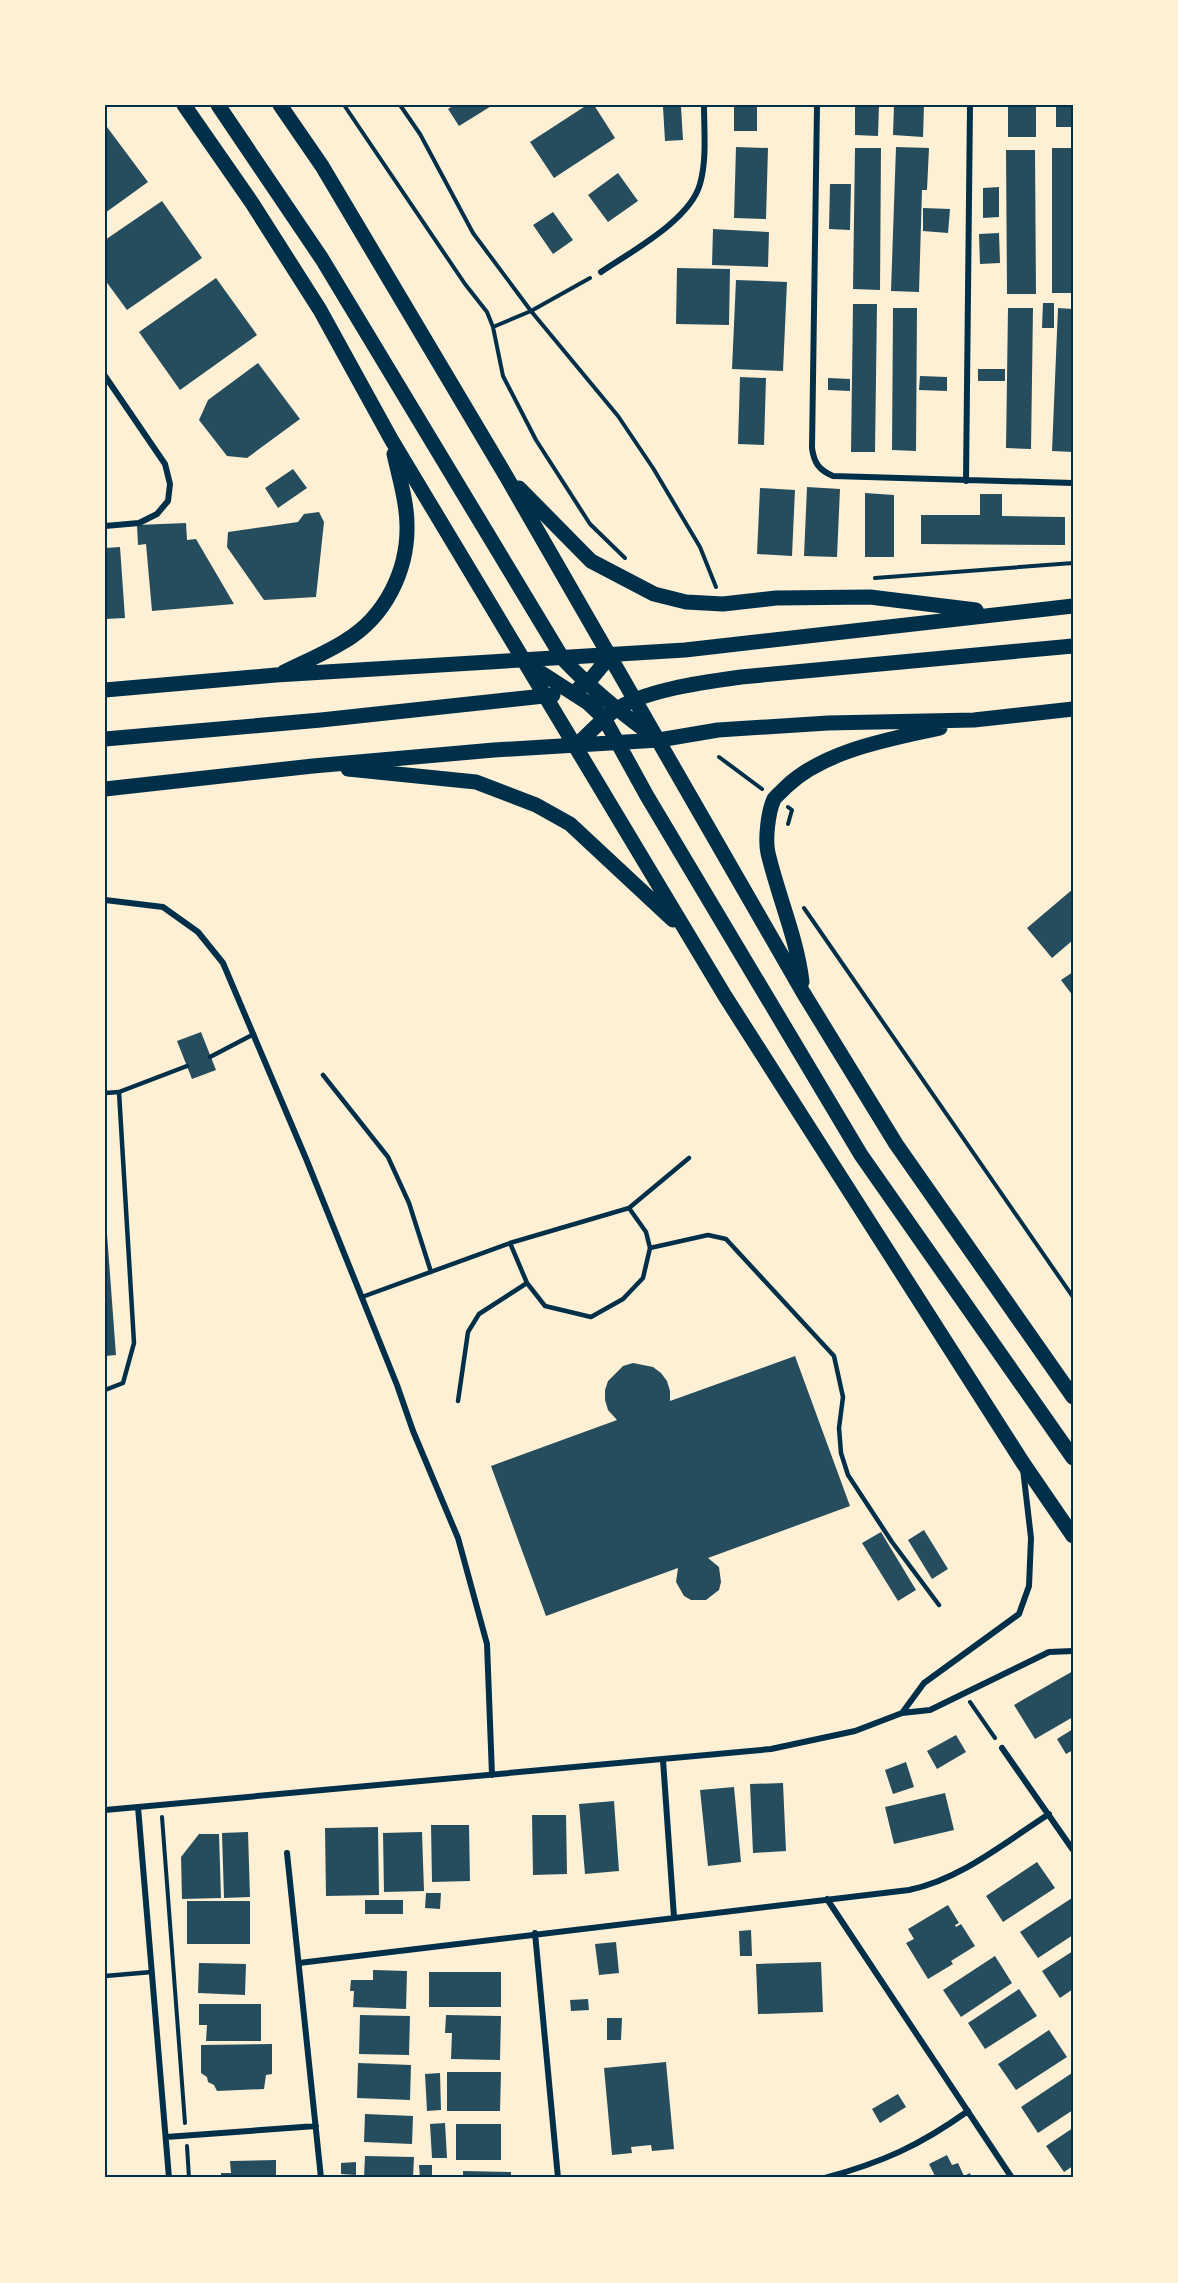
<svg xmlns="http://www.w3.org/2000/svg" width="1178" height="2283" font-family="'Fira Sans Condensed',sans-serif">
<rect width="100%" height="100%" fill="#fdf0d5"/>
<!-- building -->
<path fill="#264d5e" d="M 454,105 L 493,105 L 459,126 L 448,109 Z
M 587,105 L 594,105 L 615,138 L 554,178 L 530,142 Z
M 734,105 L 757,105 L 757,131 L 734,131 Z
M 855,105 L 879,105 L 878,136 L 855,135 Z
M 894,105 L 924,105 L 923,137 L 893,135 Z
M 1008,105 L 1036,105 L 1036,137 L 1008,137 Z
M 1056,105 L 1073,105 L 1073,127 L 1056,127 Z
M 681,106 L 683,140 L 665,141 L 663,107 Z
M 107,127 L 148,182 L 105,213 L 105,128 Z
M 736,147 L 768,148 L 766,219 L 734,218 Z
M 896,147 L 929,148 L 927,190 L 922,190 L 919,292 L 891,291 Z
M 855,148 L 881,148 L 880,290 L 853,289 Z
M 1052,148 L 1073,148 L 1073,293 L 1052,293 Z
M 1006,150 L 1035,150 L 1036,294 L 1007,294 Z
M 618,173 L 638,201 L 608,222 L 588,195 Z
M 830,184 L 851,184 L 850,230 L 829,229 Z
M 999,187 L 999,217 L 983,218 L 983,188 Z
M 162,201 L 202,258 L 127,310 L 105,280 L 105,240 Z
M 923,208 L 950,209 L 948,233 L 923,231 Z
M 553,212 L 573,240 L 553,254 L 533,225 Z
M 713,229 L 769,232 L 768,267 L 712,265 Z
M 999,233 L 1000,263 L 980,264 L 979,234 Z
M 677,268 L 730,269 L 729,325 L 676,324 Z
M 216,278 L 257,335 L 180,390 L 139,332 Z
M 736,280 L 787,282 L 783,371 L 732,369 Z
M 1043,303 L 1054,303 L 1054,328 L 1042,328 Z
M 853,304 L 877,304 L 875,452 L 851,452 Z
M 893,308 L 917,308 L 916,451 L 892,450 Z
M 1008,308 L 1033,308 L 1031,449 L 1006,448 Z
M 1058,308 L 1073,309 L 1073,452 L 1052,451 Z
M 258,363 L 300,419 L 247,458 L 227,456 L 199,420 L 208,400 Z
M 978,369 L 1005,369 L 1005,381 L 978,381 Z
M 920,376 L 947,377 L 947,391 L 919,390 Z
M 740,377 L 766,378 L 764,445 L 738,444 Z
M 828,378 L 850,379 L 850,391 L 828,390 Z
M 293,469 L 307,488 L 278,508 L 265,488 Z
M 807,487 L 840,489 L 837,557 L 804,556 Z
M 760,488 L 795,490 L 792,556 L 757,554 Z
M 865,493 L 894,495 L 894,557 L 865,557 Z
M 980,494 L 1002,494 L 1002,516 L 1065,517 L 1065,545 L 921,544 L 921,515 L 980,515 Z
M 319,512 L 324,522 L 316,597 L 264,600 L 227,547 L 228,532 L 298,522 L 304,514 Z
M 186,523 L 187,540 L 196,539 L 234,604 L 152,611 L 146,544 L 138,545 L 137,525 Z
M 120,547 L 125,618 L 105,619 L 105,548 Z
M 1073,889 L 1073,940 L 1052,958 L 1027,928 Z
M 1073,972 L 1073,996 L 1061,980 Z
M 201,1032 L 216,1070 L 192,1079 L 177,1041 Z
M 105,1234 L 107,1234 L 116,1355 L 105,1356 Z
M 795,1356 L 850,1506 L 708,1558 L 719,1567 L 721,1582 L 719,1590 L 706,1600 L 691,1600 L 684,1596 L 676,1582 L 678,1568 L 546,1616 L 491,1466 L 617,1420 L 608,1410 L 605,1400 L 605,1390 L 608,1381 L 623,1366 L 633,1363 L 653,1367 L 661,1373 L 667,1381 L 670,1391 L 670,1401 Z
M 924,1530 L 948,1569 L 932,1579 L 908,1540 Z
M 881,1532 L 916,1590 L 898,1601 L 862,1543 Z
M 1073,1671 L 1073,1717 L 1035,1739 L 1014,1705 Z
M 1073,1729 L 1073,1750 L 1066,1754 L 1057,1739 Z
M 956,1735 L 966,1752 L 937,1769 L 927,1751 Z
M 906,1762 L 914,1787 L 893,1794 L 885,1770 Z
M 783,1783 L 786,1851 L 753,1853 L 750,1784 Z
M 734,1787 L 741,1862 L 708,1866 L 700,1790 Z
M 945,1793 L 954,1830 L 894,1844 L 885,1807 Z
M 614,1801 L 619,1871 L 585,1874 L 579,1804 Z
M 532,1815 L 566,1815 L 567,1874 L 533,1875 Z
M 431,1825 L 469,1825 L 470,1881 L 432,1882 Z
M 378,1827 L 379,1895 L 326,1896 L 325,1828 Z
M 248,1832 L 250,1897 L 224,1898 L 222,1833 Z
M 422,1832 L 424,1891 L 384,1892 L 383,1833 Z
M 199,1834 L 219,1834 L 221,1898 L 182,1899 L 181,1857 Z
M 1037,1862 L 1055,1888 L 1003,1922 L 986,1896 Z
M 426,1893 L 441,1893 L 440,1909 L 425,1908 Z
M 1072,1898 L 1073,1935 L 1038,1958 L 1020,1932 Z
M 365,1900 L 403,1900 L 403,1914 L 365,1914 Z
M 187,1901 L 250,1901 L 250,1944 L 187,1944 Z
M 948,1905 L 959,1923 L 955,1925 L 956,1927 L 961,1924 L 975,1946 L 951,1961 L 953,1964 L 928,1979 L 906,1943 L 914,1939 L 908,1929 Z
M 751,1930 L 752,1956 L 740,1956 L 739,1931 Z
M 616,1942 L 619,1973 L 599,1975 L 595,1944 Z
M 1073,1951 L 1073,1989 L 1060,1998 L 1042,1971 Z
M 995,1956 L 1012,1983 L 961,2017 L 943,1990 Z
M 821,1962 L 823,2012 L 758,2014 L 756,1964 Z
M 199,1963 L 246,1964 L 245,1995 L 198,1993 Z
M 373,1970 L 407,1971 L 406,2009 L 353,2007 L 354,1991 L 350,1991 L 351,1980 L 373,1980 Z
M 429,1972 L 501,1972 L 501,2007 L 429,2007 Z
M 1019,1989 L 1037,2016 L 985,2049 L 968,2023 Z
M 588,1999 L 589,2010 L 571,2011 L 570,2000 Z
M 199,2004 L 261,2004 L 261,2041 L 206,2041 L 207,2025 L 199,2025 Z
M 360,2015 L 410,2016 L 409,2055 L 359,2054 Z
M 446,2015 L 501,2016 L 500,2060 L 451,2059 L 452,2033 L 445,2033 Z
M 607,2018 L 622,2018 L 621,2040 L 607,2040 Z
M 1049,2030 L 1067,2057 L 1016,2090 L 998,2064 Z
M 272,2044 L 272,2074 L 266,2075 L 264,2089 L 217,2091 L 214,2085 L 208,2082 L 207,2077 L 201,2073 L 201,2045 Z
M 666,2062 L 674,2149 L 652,2151 L 651,2145 L 631,2147 L 632,2153 L 612,2155 L 604,2068 Z
M 358,2063 L 411,2065 L 410,2100 L 357,2098 Z
M 447,2072 L 501,2072 L 500,2111 L 447,2111 Z
M 440,2073 L 441,2110 L 427,2111 L 425,2074 Z
M 1072,2073 L 1073,2110 L 1038,2133 L 1021,2107 Z
M 898,2094 L 906,2107 L 880,2123 L 872,2109 Z
M 365,2114 L 413,2116 L 412,2144 L 364,2142 Z
M 445,2123 L 447,2158 L 432,2158 L 430,2124 Z
M 456,2124 L 501,2124 L 501,2160 L 456,2160 Z
M 1073,2128 L 1073,2166 L 1064,2172 L 1046,2146 Z
M 947,2155 L 952,2165 L 958,2163 L 964,2176 L 970,2173 L 972,2178 L 936,2178 L 929,2164 Z
M 365,2156 L 414,2157 L 413,2178 L 364,2178 Z
M 276,2160 L 276,2178 L 221,2178 L 221,2173 L 231,2173 L 230,2161 Z
M 356,2162 L 356,2175 L 341,2174 L 341,2163 Z
M 419,2165 L 432,2165 L 432,2178 L 420,2178 Z
M 463,2171 L 511,2172 L 511,2178 L 463,2178 Z"/>
<g fill="none" stroke-linecap="round" stroke-linejoin="round">
<!-- path -->
<path stroke="#003049" stroke-width="4" d="M 344,105 L 465,284 L 487,312 L 493,327 L 503,376 L 536,440 L 590,524 L 625,558
M 400,105 L 420,134 L 473,233 L 531,311 L 618,416 L 653,468 L 700,547 L 716,587
M 493,327 L 531,311 L 590,278
M 875,578 L 1073,563
M 719,757 L 762,789
M 788,807 L 792,810 L 788,824
M 804,908 L 1073,1297
M 970,1702 L 995,1738
M 162,1817 L 185,2123
M 187,2146 L 189,2178"/>
<!-- service -->
<path stroke="#003049" stroke-width="4.5" d="M 210,1057 L 254,1034
M 323,1075 L 388,1157 L 409,1203 L 431,1272
M 105,1093 L 119,1092 L 187,1066
M 629,1208 L 689,1158
M 650,1248 L 708,1235 L 726,1239 L 834,1356 L 843,1397 L 839,1428 L 841,1453 L 848,1475 L 892,1542 L 939,1605
M 362,1297 L 510,1243 L 629,1208 L 646,1232 L 650,1248 L 643,1278 L 623,1299 L 591,1317 L 545,1306 L 527,1283 L 510,1243
M 105,1390 L 123,1383 L 134,1343 L 119,1092
M 458,1401 L 468,1332 L 479,1314 L 527,1283
M 105,1976 L 152,1972"/>
<!-- minor -->
<path stroke="#003049" stroke-width="6" d="M 817,105 L 812,448 C 814,463 819,470 833,476 L 1073,483
M 601,272 C 632,251 690,220 700,184 C 707,159 704,131 704,105
M 105,376 L 165,464 L 170,484 L 168,501 L 157,514 L 139,523 L 105,526
M 966,481 L 970,105
M 105,900 L 163,907 L 198,932 L 223,963 L 307,1161 L 397,1385 L 413,1431 L 458,1538 L 487,1644 L 492,1775
M 902,1713 L 924,1683 L 1019,1614 L 1029,1586 L 1031,1538 L 1023,1469
M 1002,1748 L 1073,1850
M 663,1760 L 674,1917
M 138,1807 L 169,2178
M 105,1810 L 771,1749 L 855,1731 L 902,1713 L 930,1710 L 1049,1652 L 1073,1651
M 287,1853 L 321,2178
M 827,1899 L 1012,2178
M 535,1933 L 558,2178
M 299,1963 L 909,1890 C 961,1879 1004,1843 1049,1814
M 166,2137 L 316,2126
M 825,2178 C 883,2162 919,2146 968,2111"/>
<!-- primary -->
<path stroke="#003049" stroke-width="15" d="M 184,105 L 252,203 L 320,310 L 391,439 L 725,996 L 1023,1463 L 1073,1536
M 218,105 L 322,259 L 563,659 C 591,689 621,713 654,737
M 280,105 L 322,166 L 506,476 L 804,994 L 896,1144 L 1073,1397
M 519,488 L 591,561 L 654,594 L 686,602 L 723,604 L 776,598 L 870,597 L 976,610
M 526,663 L 588,703 L 604,718 L 647,796 L 861,1155 L 1073,1458
M 284,672 C 304,662 326,653 345,641 C 385,617 408,571 407,525 C 407,501 399,477 394,454
M 579,688 L 587,684 L 610,656
M 105,690 L 276,675 L 685,650 L 1073,606
M 105,739 L 321,720 L 553,695
M 576,746 C 588,734 600,721 614,711 C 643,690 705,682 741,677 L 1073,646
M 348,769 L 476,782 L 536,805 L 570,824 L 673,920
M 105,789 L 313,766 L 494,750 L 659,740 L 718,730 L 828,723 L 974,720 L 1073,709
M 802,982 C 797,938 778,896 768,853 C 765,840 768,812 774,799 C 777,795 783,790 787,786 C 825,750 891,739 940,728"/>
</g>
<!-- border -->
<rect width="1178" height="2283" fill="none" stroke="#fdf0d5" stroke-width="213"/>
<rect x="106" y="106" width="966" height="2070" fill="none" stroke="#003049" stroke-width="2"/>
</svg>
